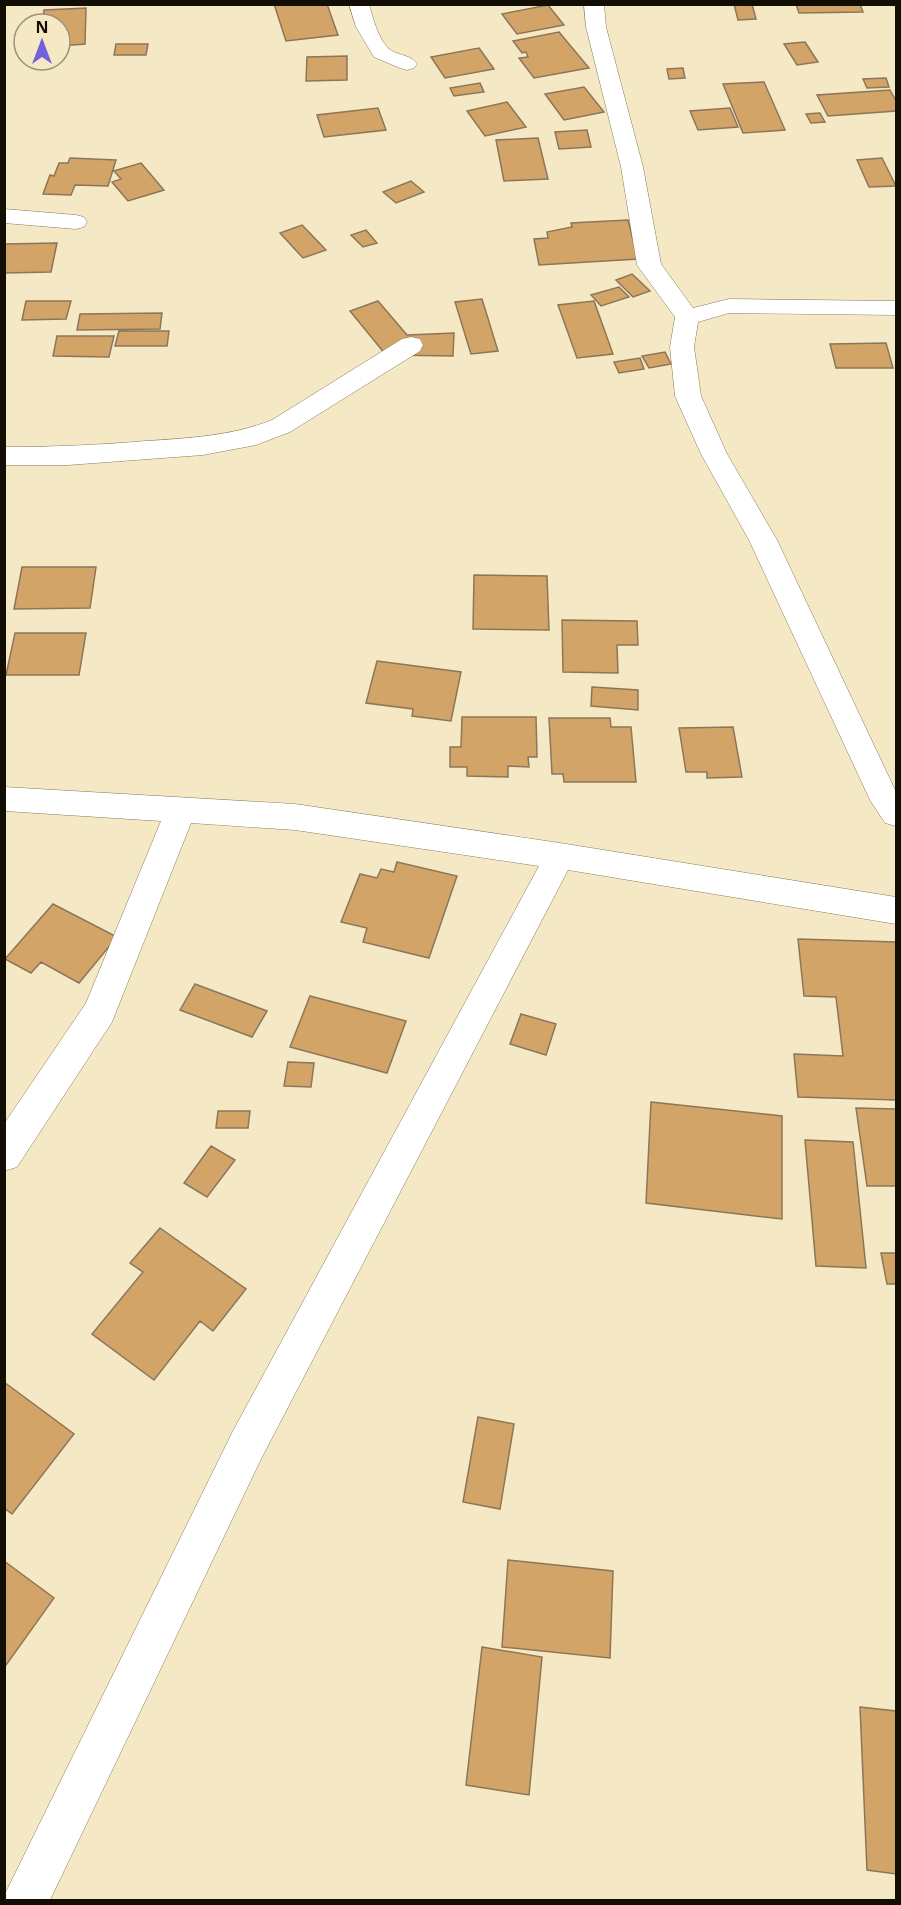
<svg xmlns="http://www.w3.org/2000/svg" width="901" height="1905" font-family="'Noto Sans',sans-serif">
<rect width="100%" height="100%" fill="#f5e9c5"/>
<!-- building -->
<path fill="#d3a467" stroke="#8c765a" stroke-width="1.5" d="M 274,4 L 327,4 L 338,35 L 286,41 Z
M 734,4 L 752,4 L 756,19 L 738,20 Z
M 796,4 L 860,4 L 863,12 L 799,13 Z
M 548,5 L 564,25 L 517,34 L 502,14 Z
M 86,8 L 85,44 L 60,46 L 60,24 L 43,24 L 44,10 Z
M 559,32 L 589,68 L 534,78 L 519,58 L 528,57 L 526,52 L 522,53 L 513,41 Z
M 805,42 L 818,62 L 797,65 L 784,44 Z
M 116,44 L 148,44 L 146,55 L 114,55 Z
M 479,48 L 494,69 L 445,78 L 431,57 Z
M 347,56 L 347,80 L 306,81 L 307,57 Z
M 683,68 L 685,78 L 669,79 L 667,69 Z
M 886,78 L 889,87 L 867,88 L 863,79 Z
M 764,82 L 785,130 L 743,133 L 723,84 Z
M 480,83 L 484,92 L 454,96 L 450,88 Z
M 584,87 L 604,112 L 564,120 L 545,94 Z
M 890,90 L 896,101 L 896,111 L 828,116 L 817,95 Z
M 507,102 L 526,127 L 485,136 L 467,111 Z
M 378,108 L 386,130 L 324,137 L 317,115 Z
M 730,108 L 738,127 L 698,130 L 690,111 Z
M 820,113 L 825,122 L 811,123 L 806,114 Z
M 587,130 L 591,147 L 559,149 L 555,132 Z
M 538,138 L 548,179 L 504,181 L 496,140 Z
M 70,158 L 116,160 L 108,186 L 75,185 L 71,195 L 43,194 L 50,175 L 54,176 L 59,163 L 68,163 Z
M 882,158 L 896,186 L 869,187 L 857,160 Z
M 141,163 L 164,190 L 128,201 L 112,182 L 121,179 L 114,171 Z
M 411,181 L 424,192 L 396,203 L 383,192 Z
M 628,220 L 638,259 L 539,265 L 534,239 L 548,238 L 547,232 L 572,227 L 571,223 Z
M 302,225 L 326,250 L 303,258 L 280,233 Z
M 366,230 L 377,243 L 363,247 L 351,235 Z
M 57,243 L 51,272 L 4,273 L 4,244 Z
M 632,274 L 650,291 L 633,297 L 616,280 Z
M 619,287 L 629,297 L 601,306 L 591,295 Z
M 482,299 L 498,351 L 471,354 L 455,302 Z
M 26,301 L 71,301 L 66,319 L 22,320 Z
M 378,301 L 407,335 L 454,333 L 453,356 L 386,355 L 350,311 Z
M 594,301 L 613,354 L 577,358 L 558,305 Z
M 162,313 L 160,329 L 77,330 L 80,314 Z
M 119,331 L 169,331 L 167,346 L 115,346 Z
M 57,336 L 114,336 L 109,357 L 53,356 Z
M 886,343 L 893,368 L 836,368 L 830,344 Z
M 665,352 L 671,364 L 649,368 L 642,356 Z
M 640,358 L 644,369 L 619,373 L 614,362 Z
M 22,567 L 96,567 L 90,608 L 14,609 Z
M 474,575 L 547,576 L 549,630 L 473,629 Z
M 562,620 L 637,621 L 638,645 L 617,645 L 618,673 L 563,672 Z
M 15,633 L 86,633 L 79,675 L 6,675 Z
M 377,661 L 461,672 L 451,721 L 412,716 L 413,709 L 366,703 Z
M 592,687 L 638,690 L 638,710 L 591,706 Z
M 462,717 L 536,717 L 537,757 L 528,757 L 529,767 L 508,766 L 508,777 L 467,776 L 467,767 L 450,767 L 450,747 L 461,747 Z
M 549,718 L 610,718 L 611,727 L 631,727 L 636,782 L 564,782 L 563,774 L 552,774 Z
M 733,727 L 742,777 L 707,778 L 707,772 L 686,772 L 679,728 Z
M 397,862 L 457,876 L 429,958 L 363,942 L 367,928 L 341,922 L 360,874 L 377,878 L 381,869 L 394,872 Z
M 53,904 L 117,937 L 79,983 L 41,962 L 31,973 L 5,959 Z
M 798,939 L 896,942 L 896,1100 L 798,1097 L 794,1054 L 843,1056 L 836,997 L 804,996 Z
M 195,984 L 267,1011 L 252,1037 L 180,1010 Z
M 310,996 L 406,1021 L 387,1073 L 290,1047 Z
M 521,1014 L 556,1024 L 546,1055 L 510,1044 Z
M 288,1062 L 314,1063 L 311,1087 L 284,1086 Z
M 651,1102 L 782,1116 L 782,1219 L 646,1203 Z
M 856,1108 L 896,1109 L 896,1186 L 867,1186 Z
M 218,1111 L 250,1111 L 248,1128 L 216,1128 Z
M 805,1140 L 853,1142 L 866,1268 L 816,1266 Z
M 211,1146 L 235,1160 L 207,1197 L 184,1183 Z
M 160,1228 L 246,1289 L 213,1331 L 200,1321 L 154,1380 L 92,1334 L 143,1272 L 130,1263 Z
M 881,1253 L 896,1253 L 896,1284 L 887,1284 Z
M 4,1382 L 74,1434 L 12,1514 L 4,1508 Z
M 478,1417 L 514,1424 L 500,1509 L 463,1502 Z
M 508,1560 L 613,1571 L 610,1658 L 502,1647 Z
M 4,1561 L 54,1598 L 4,1668 Z
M 482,1647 L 542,1657 L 529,1795 L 466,1785 Z
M 860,1707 L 896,1711 L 896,1874 L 867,1870 Z"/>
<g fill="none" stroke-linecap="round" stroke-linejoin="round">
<defs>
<path id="street" d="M 349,4 L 369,4 C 373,18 378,38 388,48 C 396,56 411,54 417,64 L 414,68 L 407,70 L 400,68 L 374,57 L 356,27 Z
M 584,4 L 604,4 L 606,27 L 643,167 L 661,264 L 693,308 L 729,299 L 896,301 L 896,315 L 729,313 L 698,322 L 694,347 L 701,396 L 727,454 L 777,540 L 896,792 L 896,826 L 885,823 L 870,800 L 749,540 L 701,454 L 675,396 L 670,347 L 675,317 L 637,265 L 621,167 L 586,27 Z
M 4,209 L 76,215 L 84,217 L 87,222 L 84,227 L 76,229 L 4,223 Z
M 411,337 L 420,339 L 423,345 L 420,351 L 290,432 L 256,445 L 203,455 L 68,465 L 4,465 L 4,447 C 52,447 99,445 146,441 C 189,438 232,436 272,420 L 402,339 Z
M 4,787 L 295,804 L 560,843 L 896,897 L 896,924 L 568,870 L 261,1459 L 50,1900 L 4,1900 L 4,1896 L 233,1431 L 539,866 L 295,830 L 191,823 L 112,1022 L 17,1167 L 4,1171 L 4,1124 L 86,1003 L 161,821 L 4,811 Z"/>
</defs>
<!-- street casing -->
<use href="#street" stroke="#867b5b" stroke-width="1"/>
<!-- street -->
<use href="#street" fill="#fff" fill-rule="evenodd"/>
</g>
<!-- border -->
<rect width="901" height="1905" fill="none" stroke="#130e03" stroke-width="12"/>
<!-- north arrow -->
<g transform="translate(42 42)"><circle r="28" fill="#f5e9c5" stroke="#9b9177" stroke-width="1.5"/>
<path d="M0-4.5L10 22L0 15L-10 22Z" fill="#7162dc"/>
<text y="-9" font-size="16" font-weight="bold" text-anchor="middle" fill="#130e03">N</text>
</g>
</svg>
